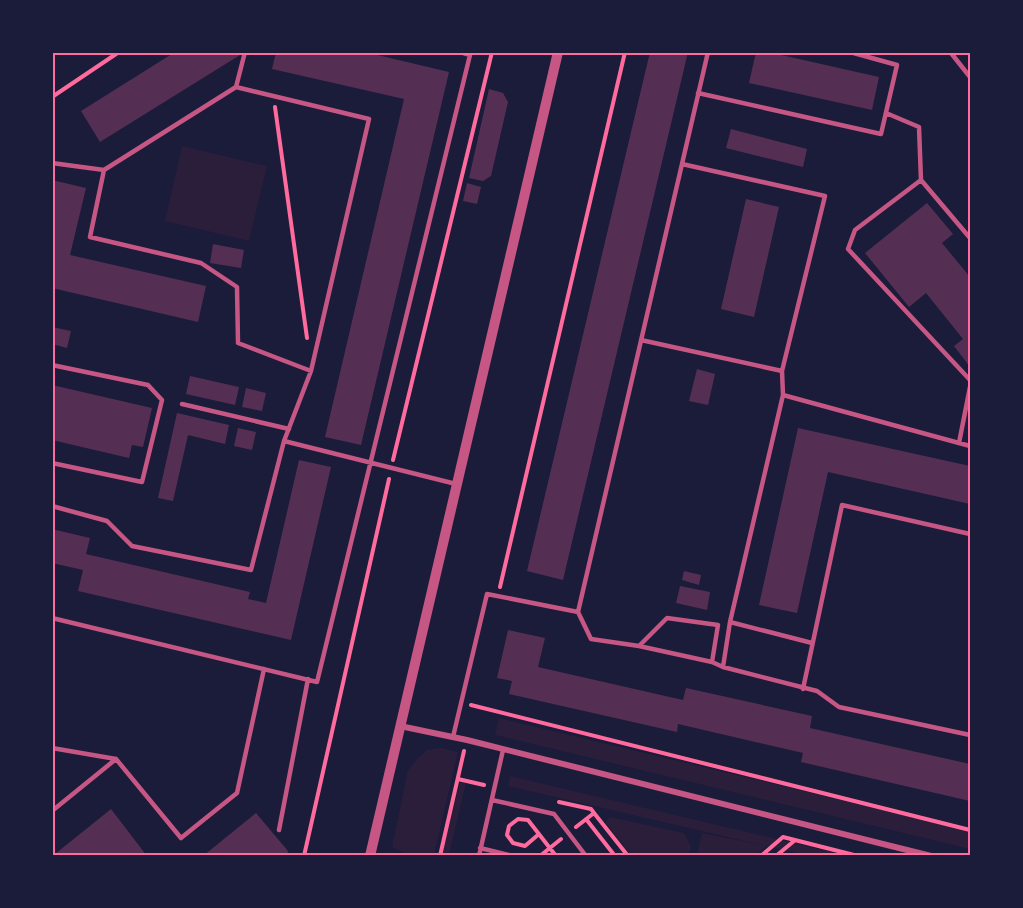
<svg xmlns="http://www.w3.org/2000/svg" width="1023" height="908" font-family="Literata,serif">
<rect width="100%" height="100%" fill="#1b1b3a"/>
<!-- green -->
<path fill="#2a1e3b" d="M 182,146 L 267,166 L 249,241 L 165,221 Z
M 499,718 L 970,831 L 970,849 L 495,735 Z
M 441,748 L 458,752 L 434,855 L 408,855 L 392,847 L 408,770 L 418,758 L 427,750 Z
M 510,776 L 844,855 L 806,855 L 767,846 L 756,855 L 697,855 L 702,833 L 762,845 L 508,786 Z
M 460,782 L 466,783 L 449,855 L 442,855 Z
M 610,817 L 684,833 L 691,846 L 689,855 L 631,855 L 605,822 Z"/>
<!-- building -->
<path fill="#542f53" d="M 175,52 L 239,52 L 240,55 L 100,142 L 81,111 Z
M 276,52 L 365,52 L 449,72 L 361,445 L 325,437 L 404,99 L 272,69 Z
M 650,52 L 688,52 L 563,580 L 527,571 Z
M 756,52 L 768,52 L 879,77 L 872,110 L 749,83 Z
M 489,89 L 503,93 L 508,102 L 491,176 L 483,181 L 469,178 Z
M 731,129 L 807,149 L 803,167 L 726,148 Z
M 52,180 L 86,188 L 70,255 L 206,286 L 198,322 L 52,288 Z
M 467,183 L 481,187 L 477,204 L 463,201 Z
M 746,199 L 779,207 L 754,317 L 721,309 Z
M 927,203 L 953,234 L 942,243 L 970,277 L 970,367 L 954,346 L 963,339 L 926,293 L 909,307 L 865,253 Z
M 213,244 L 244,250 L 241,268 L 210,263 Z
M 52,327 L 71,331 L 67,348 L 52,344 Z
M 697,369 L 715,374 L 708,405 L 689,401 Z
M 190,376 L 239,387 L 235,405 L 186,394 Z
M 52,385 L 152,408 L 143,447 L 132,445 L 129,458 L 52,440 Z
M 246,388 L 266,393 L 262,411 L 242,407 Z
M 177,413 L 229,425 L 225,444 L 188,435 L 173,501 L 158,498 Z
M 238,428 L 256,432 L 252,450 L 234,446 Z
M 798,428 L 970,466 L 970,504 L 828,472 L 797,613 L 759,605 Z
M 299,460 L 331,467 L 291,640 L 78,591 L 83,570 L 52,563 L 52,529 L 90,538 L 86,554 L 250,592 L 248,599 L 266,603 Z
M 684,571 L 701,575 L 699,585 L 682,580 Z
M 680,586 L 710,592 L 707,610 L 676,603 Z
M 508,630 L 545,638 L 538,667 L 683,700 L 686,688 L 812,716 L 810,728 L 970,764 L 970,801 L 801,762 L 803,753 L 678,724 L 677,732 L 509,694 L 512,681 L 497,678 Z
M 111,809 L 147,856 L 52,856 L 52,850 L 55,854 Z
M 256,813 L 288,851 L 287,856 L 203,856 Z"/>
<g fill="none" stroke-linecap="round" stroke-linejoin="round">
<!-- path -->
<path stroke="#ff6b9d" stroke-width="4" d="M 52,97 L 119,52
M 275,107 L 307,338
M 393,460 L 492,52
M 500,587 L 625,52
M 471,705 L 970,830
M 458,779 L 484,785
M 559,802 L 591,809 L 594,813
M 586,819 L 615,856
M 576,827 L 594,813 L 628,856
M 539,834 L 525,846 L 513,843 L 507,835 L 509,826 L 518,819 L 528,820 L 556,856
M 304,856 L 389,479
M 440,856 L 464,751
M 540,856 L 561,839
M 761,856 L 783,837 L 858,856
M 776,856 L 794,841"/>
<!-- service -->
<path stroke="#c65784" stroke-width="4.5" d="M 708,52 L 578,612 L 591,639 L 639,646 L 712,662 L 723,667 L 817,691 L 839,707 L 970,735
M 952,52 L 951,53 L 970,77
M 236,87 L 245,52
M 698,93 L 881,134 L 897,65 L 850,52
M 886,113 L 919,127 L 921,180
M 52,163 L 104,170 L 90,237 L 201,263 L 237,287 L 238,343 L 311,371
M 682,164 L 825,196 L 782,371
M 970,238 L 921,180 L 855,230 L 848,249 L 970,380
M 641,340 L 782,371 L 783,395 L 730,622 L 723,667
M 52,365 L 148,385 L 162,400 L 142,482 L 52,463
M 783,395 L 970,446
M 182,404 L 289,429
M 284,441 L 456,484
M 959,443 L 970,387
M 52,506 L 107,521 L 132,546 L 251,570 L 284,441 L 311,371 L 369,119 L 236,87 L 104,170
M 52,618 L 317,682 L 470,55 L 460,52
M 730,622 L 812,643
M 639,646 L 667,618 L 718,625 L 712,662
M 803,689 L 842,505 L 970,534
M 453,737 L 487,594 L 578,612
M 52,748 L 116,759 L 181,838 L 237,793 L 264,669
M 492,800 L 554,814 L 586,856
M 52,811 L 116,759
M 279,830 L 308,679
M 480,848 L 513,856
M 479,856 L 503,750"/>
<!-- minor -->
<path stroke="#c65784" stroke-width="6" d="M 400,726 L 467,740 L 931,856"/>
<!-- tertiary -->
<path stroke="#c65784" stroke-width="10" d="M 370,856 L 558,52"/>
</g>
<!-- border -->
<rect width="1023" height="908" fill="none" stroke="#1b1b3a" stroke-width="108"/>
<rect x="54" y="54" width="915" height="800" fill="none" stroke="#ff6b9d" stroke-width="2"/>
</svg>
